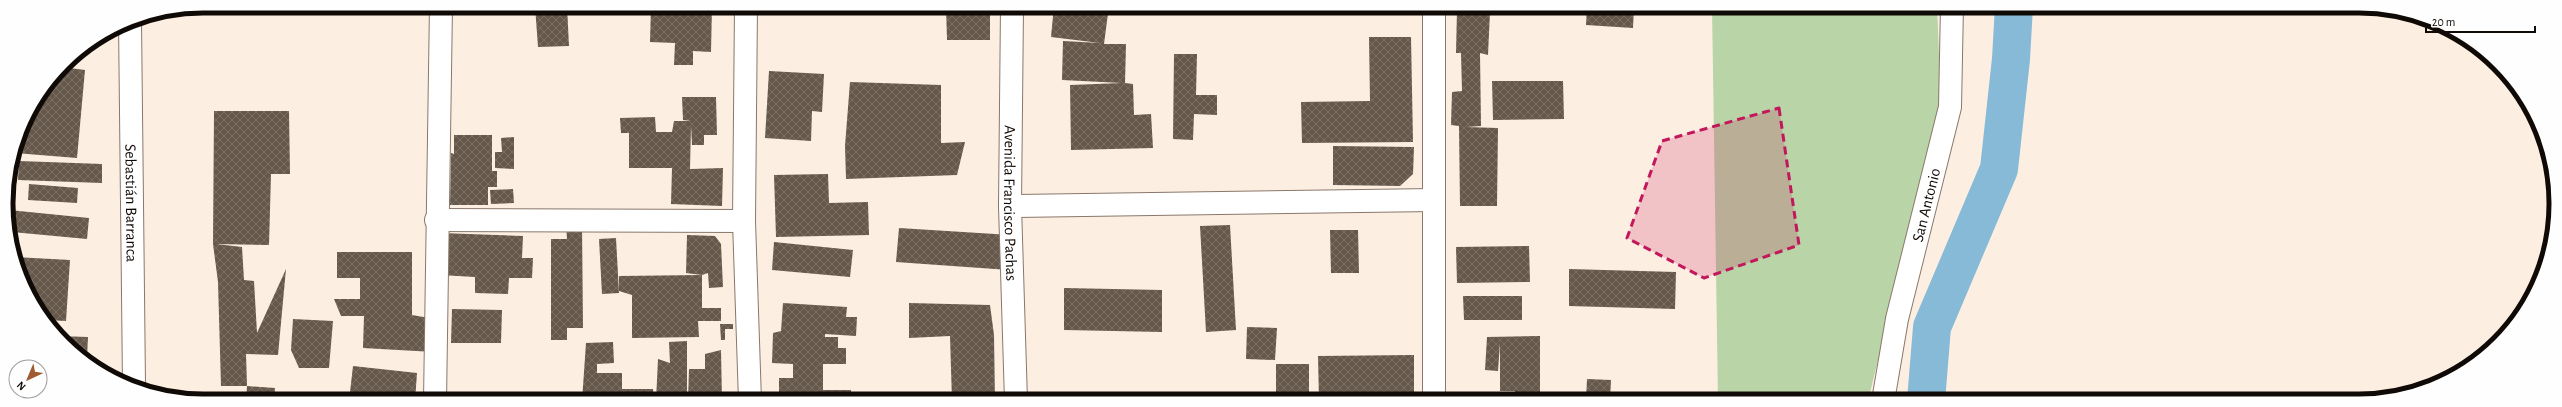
<svg xmlns="http://www.w3.org/2000/svg" width="2562" height="407" font-family="'Alegreya Sans',sans-serif">
<defs>
<pattern id="building-cross-hatch" width="8" height="8" patternUnits="userSpaceOnUse"><rect width="8" height="8" fill="#66584b"/><path d="M0 0l8 8M0 8l8-8" fill="none" stroke="#7a7065"/></pattern>
</defs>
<rect width="100%" height="100%" fill="#fdeee2"/>
<!-- green -->
<path fill="#b9d4a7" d="M 1712,6 L 1937,6 L 1941,103 L 1868,401 L 1718,401 Z"/>
<g fill="none" stroke-linecap="round" stroke-linejoin="round">
<!-- canal -->
<path stroke="#86bad7" stroke-width="38" d="M 1926,401 L 1932,327 L 1999,169 L 2011,59 L 2014,6"/>
</g>
<!-- building -->
<path fill="url(#building-cross-hatch)" d="M 535,6 L 567,6 L 569,46 L 538,47 Z
M 651,6 L 712,6 L 711,52 L 693,51 L 693,65 L 674,65 L 675,43 L 650,42 Z
M 946,6 L 990,6 L 990,40 L 947,40 Z
M 1054,6 L 1109,6 L 1104,44 L 1126,44 L 1125,83 L 1133,84 L 1134,115 L 1151,114 L 1153,148 L 1071,150 L 1070,85 L 1122,83 L 1062,80 L 1063,41 L 1100,43 L 1051,37 Z
M 1587,6 L 1634,6 L 1633,28 L 1586,25 Z
M 1457,10 L 1490,12 L 1488,55 L 1480,53 L 1481,126 L 1466,127 L 1498,128 L 1497,206 L 1460,206 L 1459,126 L 1451,125 L 1452,92 L 1462,91 L 1461,53 L 1456,53 Z
M 1369,37 L 1411,37 L 1413,142 L 1302,143 L 1301,102 L 1370,101 Z
M 1174,54 L 1197,54 L 1196,95 L 1217,95 L 1217,115 L 1194,114 L 1193,140 L 1173,139 Z
M 62,67 L 85,70 L 77,158 L 15,153 L 21,128 Z
M 769,71 L 824,74 L 822,112 L 812,111 L 811,141 L 765,138 Z
M 1492,81 L 1563,81 L 1564,119 L 1493,120 Z
M 850,82 L 941,85 L 941,143 L 965,142 L 957,175 L 846,179 L 845,146 Z
M 682,97 L 716,97 L 717,135 L 704,135 L 704,145 L 692,145 L 691,125 L 690,169 L 723,168 L 722,206 L 671,204 L 672,168 L 629,168 L 629,133 L 621,133 L 620,118 L 655,117 L 656,132 L 672,132 L 674,121 L 691,121 L 683,120 Z
M 214,111 L 289,111 L 290,174 L 271,174 L 269,245 L 216,244 L 242,247 L 244,280 L 254,281 L 257,333 L 286,269 L 278,355 L 246,354 L 247,386 L 221,386 L 218,282 L 213,244 Z
M 454,135 L 492,135 L 492,171 L 497,171 L 497,187 L 488,187 L 488,205 L 450,205 L 451,153 L 454,154 Z
M 514,137 L 514,169 L 495,168 L 495,152 L 502,152 L 501,138 Z
M 1333,146 L 1414,147 L 1413,174 L 1400,186 L 1333,185 Z
M 19,161 L 102,164 L 102,183 L 18,180 Z
M 828,174 L 829,203 L 868,202 L 869,235 L 776,237 L 774,175 Z
M 29,184 L 78,188 L 77,203 L 28,200 Z
M 513,189 L 514,203 L 491,204 L 490,190 Z
M 9,210 L 89,218 L 87,239 L 12,232 Z
M 566,224 L 582,224 L 583,328 L 567,328 L 567,340 L 551,340 L 551,239 L 567,239 Z
M 1230,225 L 1236,330 L 1206,332 L 1200,226 Z
M 899,228 L 1011,235 L 1009,270 L 896,262 Z
M 1330,230 L 1358,230 L 1359,273 L 1331,273 Z
M 441,233 L 523,236 L 522,258 L 533,258 L 532,278 L 509,278 L 508,294 L 475,293 L 475,277 L 440,275 Z
M 687,235 L 715,236 L 721,244 L 723,287 L 709,288 L 708,273 L 702,275 L 702,308 L 721,308 L 721,321 L 698,321 L 699,337 L 632,338 L 632,295 L 619,291 L 619,276 L 702,275 L 686,273 Z
M 616,238 L 619,293 L 602,294 L 599,239 Z
M 774,242 L 853,250 L 850,277 L 772,270 Z
M 1529,246 L 1530,282 L 1457,283 L 1456,247 Z
M 337,252 L 412,252 L 412,315 L 435,319 L 434,352 L 363,348 L 364,316 L 341,316 L 334,299 L 360,299 L 360,278 L 337,278 Z
M 15,257 L 70,260 L 66,321 L 47,320 L 17,267 Z
M 1569,269 L 1676,272 L 1675,309 L 1569,306 Z
M 1064,288 L 1162,290 L 1162,332 L 1064,330 Z
M 1463,296 L 1522,296 L 1522,320 L 1464,320 Z
M 783,303 L 847,307 L 846,317 L 857,317 L 856,336 L 825,334 L 825,337 L 838,337 L 838,348 L 846,348 L 846,364 L 823,364 L 823,390 L 851,390 L 851,401 L 794,401 L 794,392 L 779,392 L 779,378 L 793,378 L 793,364 L 772,363 L 773,333 L 781,331 Z
M 909,303 L 990,305 L 994,335 L 995,401 L 952,401 L 950,336 L 909,338 Z
M 452,309 L 502,310 L 501,343 L 451,343 Z
M 293,319 L 333,321 L 329,368 L 299,368 L 291,350 Z
M 720,324 L 733,324 L 733,329 L 725,329 L 725,340 L 721,340 Z
M 1247,327 L 1277,328 L 1275,360 L 1246,359 Z
M 58,336 L 88,337 L 87,358 L 69,344 Z
M 1540,336 L 1540,401 L 1515,401 L 1515,391 L 1500,391 L 1500,343 L 1498,371 L 1485,370 L 1487,337 Z
M 687,341 L 687,401 L 656,401 L 658,359 L 670,363 L 669,342 Z
M 613,342 L 614,363 L 597,364 L 597,373 L 622,373 L 622,389 L 653,389 L 654,401 L 582,401 L 586,343 Z
M 721,350 L 722,401 L 688,401 L 689,369 L 705,369 L 705,354 Z
M 1414,355 L 1414,401 L 1319,401 L 1318,356 Z
M 1276,364 L 1309,364 L 1309,401 L 1276,401 Z
M 353,366 L 417,373 L 415,401 L 349,401 Z
M 1587,379 L 1611,380 L 1610,401 L 1586,401 Z
M 247,386 L 275,388 L 274,401 L 246,401 Z"/>
<g fill="none" stroke-linecap="round" stroke-linejoin="round">
<defs>
<g id="street">
<path d="M 746,6 L 744,221 L 750,401"/>
<path id="s1" d="M 1012,6 L 1010,206 L 1016,401"/>
<path d="M 1434,6 L 1434,401"/>
<path d="M 1010,206 L 1434,200"/>
<path d="M 436,220 L 744,221"/>
<path d="M 435,401 L 441,6"/>
</g>
<g id="secondary">
<path id="s2" d="M 130,21 L 134,385"/>
<path id="s3" d="M 1883,401 L 1897,319 L 1950,107 L 1952,6"/>
</g>
</defs>
<!-- street casing -->
<use href="#street" stroke="#89786b" stroke-width="24"/>
<!-- secondary casing -->
<use href="#secondary" stroke="#89786b" stroke-width="24"/>
<!-- street -->
<use href="#street" stroke="#fff" stroke-width="22"/>
<!-- secondary -->
<use href="#secondary" stroke="#fff" stroke-width="22"/>
</g>
<!-- marked area -->
<path fill="#c2185b" fill-opacity="0.2" stroke="#c2185b" stroke-width="3" stroke-dasharray="8 5" stroke-linejoin="round" d="M 1779,108 L 1799,245 L 1704,278 L 1627,238 L 1662,141 Z"/>
<g text-anchor="middle" stroke-width="4" stroke-linejoin="round" paint-order="stroke">
<!-- street labels -->
<g font-size="16" fill="#100a06" stroke="#fefefe">
<text dy="6" stroke="none"><textPath href="#s2" startOffset="182">Sebastián Barranca</textPath></text>
<text dy="6" stroke="none"><textPath href="#s1" startOffset="197">Avenida Francisco Pachas</textPath></text>
<text dy="6" stroke="none"><textPath href="#s3" startOffset="201">San Antonio</textPath></text>
</g>
</g>
<!-- crop -->
<path d="M0 0H2562V407H0ZM203 13H2359A190 190 0 0 1 2549 203V204A190 190 0 0 1 2359 394H203A190 190 0 0 1 13 204V203A190 190 0 0 1 203 13Z" fill="#fefefe" fill-rule="evenodd"/>
<path fill="none" stroke="#100a06" stroke-width="5" d="M203 13H2359A190 190 0 0 1 2549 203V204A190 190 0 0 1 2359 394H203A190 190 0 0 1 13 204V203A190 190 0 0 1 203 13Z"/>
<!-- north arrow -->
<g transform="translate(28 379) rotate(224)"><circle r="19" fill="#fefefe" stroke="#9f9c9b"/>
<path d="M0-3L7 15L0 10L-7 15Z" fill="#a05b2e"/>
<text y="-6" font-size="11" font-weight="bold" text-anchor="middle" fill="#100a06">N</text>
</g>
<!-- scale -->
<path d="M2426 26v6h109v-6" fill="none" stroke="#100a06" stroke-width="2"/>
<text x="2432" y="26" font-size="12" fill="#100a06" stroke="#fefefe" stroke-width="3" paint-order="stroke">20 m</text>
</svg>
